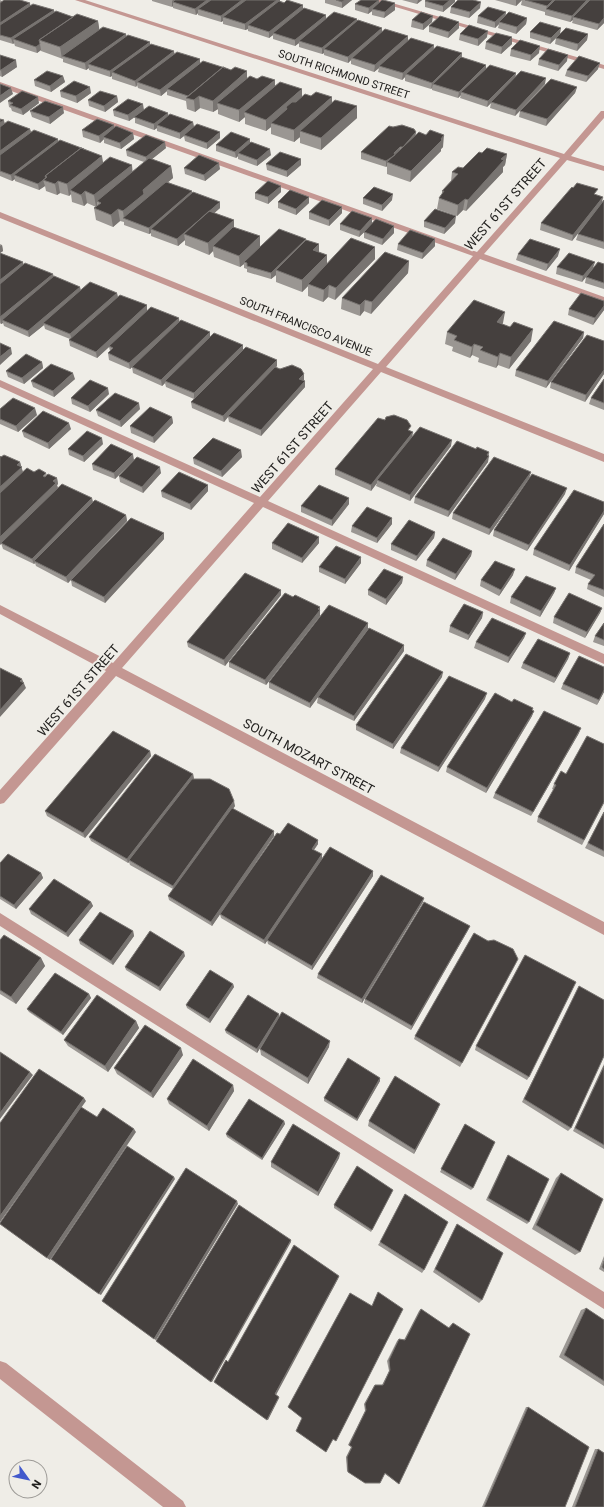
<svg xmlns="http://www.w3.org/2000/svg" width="604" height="1507" font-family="Roboto,sans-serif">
<rect width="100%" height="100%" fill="#efede7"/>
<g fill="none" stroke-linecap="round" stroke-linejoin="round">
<!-- minor -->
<path fill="#c49792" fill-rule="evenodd" d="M 75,0 L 85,0 L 564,154 L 601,111 L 604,111 L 604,118 L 571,156 L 604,166 L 604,171 L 567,160 L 484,254 L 604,297 L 604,303 L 480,259 L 386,367 L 604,454 L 604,462 L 381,372 L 268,501 L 604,654 L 604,664 L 263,507 L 122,668 L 604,922 L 604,935 L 116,676 L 4,803 L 0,804 L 0,790 L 106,671 L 0,614 L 0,605 L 113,663 L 254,503 L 0,387 L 0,380 L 260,497 L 373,369 L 0,218 L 0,212 L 378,364 L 473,256 L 0,87 L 0,82 L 477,252 L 560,158 Z
M 372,0 L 382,0 L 604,65 L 604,69 Z
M 0,913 L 604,1292 L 604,1309 L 0,926 Z
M 0,1361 L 6,1363 L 183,1501 L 186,1507 L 163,1507 L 0,1379 Z"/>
</g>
<!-- wall -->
<path fill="#9a9692" d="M 0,0 L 2,1 L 30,3 L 30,5 L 54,10 L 54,12 L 73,17 L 98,21 L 99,30 L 126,36 L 174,54 L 200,59 L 200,63 L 247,79 L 275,87 L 302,97 L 332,103 L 357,106 L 357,118 L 321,150 L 300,143 L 300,137 L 294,142 L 271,134 L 271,127 L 266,131 L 245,124 L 245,117 L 239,122 L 218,114 L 218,109 L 213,112 L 200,108 L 195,112 L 187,109 L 186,101 L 167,95 L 167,91 L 161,96 L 138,88 L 137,85 L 136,87 L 112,79 L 112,76 L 110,77 L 89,70 L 89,68 L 86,70 L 63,62 L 63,59 L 41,51 L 41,50 L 37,53 L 15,46 L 14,43 L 13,44 L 0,40 Z
M 152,0 L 280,0 L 280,1 L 326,15 L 326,19 L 357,19 L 357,21 L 382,32 L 408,41 L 434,45 L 434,49 L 462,53 L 462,57 L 486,69 L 516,73 L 515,77 L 545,84 L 515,116 L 490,108 L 491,103 L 487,107 L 460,98 L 461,95 L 458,98 L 432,90 L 432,88 L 431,89 L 405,81 L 405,77 L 402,80 L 378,72 L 379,68 L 374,72 L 351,64 L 351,60 L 348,63 L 324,55 L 324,53 L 322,54 L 299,47 L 299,43 L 295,46 L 273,39 L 273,35 L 269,38 L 248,31 L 248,29 L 245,30 L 223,24 L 223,21 L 221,22 L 198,15 L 198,13 L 196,15 L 173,8 L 173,6 L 172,7 L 152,1 Z
M 325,0 L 352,0 L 342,8 L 325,3 Z
M 379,0 L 379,3 L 395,10 L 384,18 L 372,15 L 372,11 L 368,14 L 355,10 L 355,4 Z
M 402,0 L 422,0 L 417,4 Z
M 495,0 L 604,0 L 604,23 L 597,30 L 572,23 L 573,20 L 570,22 L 545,15 L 545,12 L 521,5 L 522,0 L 516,6 Z
M 425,1 L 455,2 L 443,12 L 425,7 Z
M 451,7 L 480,8 L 469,18 L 450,13 Z
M 506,12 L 505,17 L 527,18 L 526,24 L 516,34 L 498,28 L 499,24 L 495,28 L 477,23 L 478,16 Z
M 412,20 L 432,22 L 423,30 L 411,27 Z
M 459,22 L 459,28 L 448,38 L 429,32 L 429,26 Z
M 530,32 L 560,34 L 588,34 L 587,40 L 577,51 L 555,44 L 556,38 L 550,44 L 530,38 Z
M 460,34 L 487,37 L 478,46 L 459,40 Z
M 512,37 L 512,44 L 501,54 L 485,49 L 486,42 Z
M 511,49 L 539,53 L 530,61 L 510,56 Z
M 0,55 L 17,67 L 2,77 L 0,76 Z
M 539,59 L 567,61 L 558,71 L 538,65 Z
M 598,69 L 586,82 L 565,76 L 567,70 Z
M 63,76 L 65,82 L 51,92 L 35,86 L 34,80 Z
M 577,87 L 575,93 L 546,126 L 519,117 L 520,111 Z
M 60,91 L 91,93 L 77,103 L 61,97 Z
M 117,96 L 118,102 L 105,112 L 89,106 L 88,100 Z
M 8,101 L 39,103 L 23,115 L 12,111 L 11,108 L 9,107 Z
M 113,110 L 143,110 L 168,113 L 168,116 L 193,122 L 194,127 L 220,138 L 207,149 L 185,141 L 184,136 L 180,139 L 157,131 L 157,128 L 154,130 L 135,123 L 135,117 L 129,121 L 114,116 Z
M 30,111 L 64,113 L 50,124 L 32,117 Z
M 0,119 L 5,123 L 30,129 L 31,132 L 58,141 L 103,163 L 132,165 L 132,172 L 144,162 L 127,156 L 126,150 L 166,148 L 152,159 L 171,166 L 173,178 L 168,182 L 192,193 L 220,208 L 214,213 L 234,220 L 234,227 L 260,246 L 306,240 L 319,252 L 327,264 L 375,247 L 375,259 L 335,300 L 328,297 L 323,302 L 308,296 L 308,286 L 302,292 L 276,282 L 276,275 L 271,279 L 247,272 L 247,269 L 244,268 L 244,264 L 240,267 L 214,257 L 213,251 L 209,255 L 185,245 L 185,240 L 178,246 L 151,236 L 151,233 L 149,234 L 124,225 L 124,222 L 120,221 L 113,227 L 96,220 L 94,208 L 96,207 L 87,203 L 84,206 L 72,202 L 71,194 L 69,196 L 60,193 L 57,195 L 46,191 L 45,186 L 39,190 L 15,181 L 15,179 L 12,181 L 0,176 Z
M 114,125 L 114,128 L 133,133 L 134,139 L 121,149 L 104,143 L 104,139 L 100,143 L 83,137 L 82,130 Z
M 393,127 L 416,132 L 415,135 L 443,147 L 441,149 L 441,151 L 410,182 L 387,174 L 387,166 L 386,167 L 361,159 L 361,152 Z
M 250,139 L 250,142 L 271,155 L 257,166 L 238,159 L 238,156 L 236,158 L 216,151 L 216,145 Z
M 482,153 L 507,154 L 505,165 L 503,167 L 503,172 L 466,211 L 463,210 L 457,216 L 437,209 L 439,198 L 442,194 L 442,191 L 451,181 L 452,172 L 463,168 Z
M 266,164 L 301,165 L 287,177 L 267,170 Z
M 184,168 L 220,169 L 205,181 L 185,174 Z
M 281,186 L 281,192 L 268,204 L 255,199 L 255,193 Z
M 596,195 L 602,203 L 572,241 L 540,230 L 541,223 Z
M 363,198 L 392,200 L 382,211 L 363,204 Z
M 604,200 L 604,249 L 576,240 L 578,234 Z
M 278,202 L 309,203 L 296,215 L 278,208 Z
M 342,207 L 342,213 L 329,226 L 309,219 L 309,212 Z
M 424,221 L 455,223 L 444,234 L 424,227 Z
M 340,224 L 394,226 L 394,233 L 382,245 L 364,238 L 364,232 L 359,237 L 340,230 Z
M 435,239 L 435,246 L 422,259 L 397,250 L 398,244 Z
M 0,244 L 2,245 L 3,251 L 0,253 L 23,262 L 23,264 L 53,274 L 54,277 L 80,287 L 81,291 L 117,293 L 118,297 L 147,305 L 147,311 L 210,332 L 210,337 L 243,350 L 277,360 L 277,366 L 276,367 L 304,380 L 305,387 L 261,436 L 229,422 L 228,417 L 224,422 L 192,408 L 191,402 L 194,399 L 166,387 L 165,383 L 162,386 L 133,373 L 132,367 L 130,369 L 109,360 L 108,353 L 110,351 L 109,347 L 97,358 L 70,346 L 69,340 L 70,339 L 45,329 L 44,325 L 29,337 L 4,326 L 3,323 L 1,324 L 0,323 Z
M 518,254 L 558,256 L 546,271 L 516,260 Z
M 409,261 L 408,273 L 371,314 L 364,311 L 360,316 L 341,309 L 342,298 Z
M 604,264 L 604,289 L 585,283 L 586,277 Z
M 557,267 L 593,268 L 582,282 L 556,274 Z
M 604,301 L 604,310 L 593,325 L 568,315 L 569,309 Z
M 503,323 L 502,324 L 531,341 L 509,369 L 498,365 L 496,368 L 478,362 L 479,358 L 472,355 L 470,358 L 452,351 L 453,347 L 445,344 L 447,332 Z
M 584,332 L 583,338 L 546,388 L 515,376 L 516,370 Z
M 604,341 L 604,374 L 585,402 L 550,388 L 551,382 Z
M 42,362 L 43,368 L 24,384 L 8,377 L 6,371 Z
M 75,379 L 54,397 L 33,387 L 31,381 Z
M 604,379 L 604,410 L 589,404 L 591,398 Z
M 109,394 L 90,412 L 72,404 L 71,398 Z
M 0,409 L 37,415 L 18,432 L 0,424 Z
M 140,409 L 121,427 L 98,416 L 96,410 Z
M 172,417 L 173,423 L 154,443 L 131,433 L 130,426 Z
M 71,429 L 49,449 L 24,437 L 22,431 Z
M 410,431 L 412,436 L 451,446 L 410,501 L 376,486 L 377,483 L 371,491 L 335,475 L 335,469 Z
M 103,444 L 84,462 L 69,455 L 68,449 Z
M 489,455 L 488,462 L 448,517 L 414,503 L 415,497 Z
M 0,456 L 20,462 L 23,472 L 46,473 L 47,475 L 57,478 L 58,484 L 57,485 L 58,488 L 92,498 L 93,502 L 126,515 L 127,521 L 68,583 L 36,566 L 35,563 L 34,564 L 3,549 L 1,543 L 0,545 Z
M 242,457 L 222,477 L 194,464 L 193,458 Z
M 134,460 L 161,473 L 143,493 L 120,482 L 119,476 L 126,468 L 115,479 L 93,470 L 92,464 Z
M 531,472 L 529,478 L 489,535 L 452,519 L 453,513 Z
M 208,485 L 208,491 L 191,510 L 162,497 L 161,491 Z
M 565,494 L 527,551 L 493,536 L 494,530 Z
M 604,502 L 604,514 L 569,571 L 533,555 L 534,549 Z
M 349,504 L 332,526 L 301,512 L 301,506 Z
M 392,524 L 377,543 L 351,532 L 352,526 Z
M 604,524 L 604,597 L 587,589 L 588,584 L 591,580 L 575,573 L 576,567 Z
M 435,532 L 434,538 L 416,561 L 391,550 L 391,544 Z
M 319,537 L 319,543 L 302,563 L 272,549 L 272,543 Z
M 164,539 L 105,603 L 72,586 L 71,580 Z
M 472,551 L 471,556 L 455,580 L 426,566 L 427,560 Z
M 361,563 L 345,584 L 319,572 L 319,567 Z
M 513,575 L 499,596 L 480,586 L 481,580 Z
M 403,577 L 402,583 L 386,605 L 368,595 L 368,590 Z
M 556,588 L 554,593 L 540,617 L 510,603 L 511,597 Z
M 281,590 L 281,595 L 225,666 L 188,647 L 187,642 Z
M 293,597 L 320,607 L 320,616 L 266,685 L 229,667 L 229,662 Z
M 602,608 L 600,613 L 585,638 L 553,623 L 554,617 Z
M 483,612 L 482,618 L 468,640 L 449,632 L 450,626 Z
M 368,623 L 368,629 L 310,708 L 269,688 L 269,682 Z
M 604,623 L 604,646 L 593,642 L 595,636 Z
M 526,633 L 524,638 L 508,663 L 474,648 L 476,642 Z
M 404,651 L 354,721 L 317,703 L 318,697 Z
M 570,653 L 568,659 L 554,683 L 521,668 L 523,663 Z
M 442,677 L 393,749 L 356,730 L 356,725 Z
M 563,684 L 604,692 L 597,705 L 561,689 Z
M 485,699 L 438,772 L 400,753 L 401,748 Z
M 512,702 L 532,710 L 532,716 L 486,793 L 446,772 L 447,767 Z
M 579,733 L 531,816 L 493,798 L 495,793 Z
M 150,751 L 151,756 L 85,838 L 47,816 L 45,811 Z
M 193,774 L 194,779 L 235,806 L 233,809 L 274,836 L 212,926 L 169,900 L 168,896 L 173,889 L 130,865 L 129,862 L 128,863 L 91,841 L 89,837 Z
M 554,784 L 604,803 L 582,845 L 537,822 L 538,817 L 554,790 L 552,789 Z
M 604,812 L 604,857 L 585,848 Z
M 280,834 L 318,840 L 318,844 L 314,850 L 322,859 L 373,871 L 373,876 L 312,970 L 268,944 L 267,940 L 294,901 L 265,944 L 221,918 L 220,914 Z
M 0,863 L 41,873 L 43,878 L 16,909 L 0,899 Z
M 91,902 L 93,906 L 68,937 L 31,914 L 29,909 Z
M 423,902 L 362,1003 L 317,978 L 318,974 Z
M 468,930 L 411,1030 L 364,1003 L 365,999 Z
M 133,931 L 134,936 L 113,965 L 80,944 L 79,940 Z
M 0,940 L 41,958 L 45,966 L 16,1004 L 0,994 Z
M 488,941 L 516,963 L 460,1067 L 414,1039 L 415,1036 Z
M 185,956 L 160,991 L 126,970 L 125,967 Z
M 233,984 L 234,987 L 210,1023 L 187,1008 L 186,1005 Z
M 579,986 L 571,1128 L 568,1131 L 522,1102 Z
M 89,994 L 91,998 L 63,1035 L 29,1012 L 27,1009 Z
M 279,1018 L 329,1047 L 308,1084 L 261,1055 L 260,1049 L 273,1028 L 257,1053 L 226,1033 L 225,1030 Z
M 136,1021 L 139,1028 L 108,1072 L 68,1046 L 64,1040 Z
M 476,1046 L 529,1077 L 527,1080 L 475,1050 Z
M 183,1055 L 153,1098 L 117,1074 L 114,1068 Z
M 604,1064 L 604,1149 L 573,1131 Z
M 380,1078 L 380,1081 L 357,1121 L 324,1101 L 324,1098 Z
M 233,1085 L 234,1091 L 209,1131 L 169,1104 L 167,1099 Z
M 438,1109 L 414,1154 L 368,1126 L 369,1121 Z
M 284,1121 L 285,1124 L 262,1160 L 227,1137 L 226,1134 Z
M 465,1124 L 473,1188 L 471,1190 L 440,1172 Z
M 340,1153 L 339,1158 L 318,1196 L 271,1167 L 271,1162 Z
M 508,1155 L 529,1222 L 527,1224 L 486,1200 L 506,1158 Z
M 561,1173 L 580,1252 L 575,1255 L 532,1229 L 556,1178 Z
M 392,1192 L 371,1232 L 334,1208 L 334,1205 Z
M 457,1224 L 482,1300 L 479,1303 L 433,1272 Z
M 380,1242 L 424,1270 L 422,1273 L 378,1245 Z
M 604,1256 L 604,1272 L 599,1269 Z
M 586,1308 L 604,1320 L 604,1386 L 559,1357 L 581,1310 Z
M 421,1309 L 448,1328 L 453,1323 L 399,1484 L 385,1474 L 365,1483 L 347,1471 L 346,1457 L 351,1447 L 348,1445 L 365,1411 L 364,1404 L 374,1386 L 375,1385 L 382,1385 L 389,1371 L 387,1361 L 397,1341 L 399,1339 L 404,1340 L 419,1311 Z
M 526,1407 L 528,1407 L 565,1507 L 482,1507 Z
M 595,1449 L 598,1449 L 604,1507 L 572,1507 Z"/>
<!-- shaded-wall -->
<path fill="#787471" d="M 173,0 L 182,0 L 173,2 L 173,6 L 172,7 L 172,1 Z
M 207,0 L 216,0 L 198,9 L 198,13 L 196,15 L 195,9 Z
M 242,0 L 251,0 L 223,17 L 223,21 L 221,22 L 221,16 Z
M 277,0 L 280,0 L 280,3 L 248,25 L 248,29 L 245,30 L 245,24 Z
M 345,0 L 352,0 L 342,8 L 342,2 Z
M 379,0 L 379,6 L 372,9 L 372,11 L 368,14 L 369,8 Z
M 418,0 L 422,0 L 417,4 Z
M 450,0 L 455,0 L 455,2 L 443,12 L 443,6 Z
M 516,0 L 522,0 L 516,6 Z
M 553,0 L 558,0 L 546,9 L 547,6 Z
M 587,0 L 592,0 L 573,17 L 573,20 L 570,22 L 572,16 Z
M 481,2 L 480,8 L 469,18 L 470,12 Z
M 30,3 L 31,9 L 0,30 L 0,23 Z
M 395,3 L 395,10 L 384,18 L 385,12 Z
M 303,5 L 303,11 L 273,33 L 273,35 L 269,38 L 269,32 Z
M 54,10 L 55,16 L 13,39 L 14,43 L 13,44 L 11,38 Z
M 506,12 L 505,18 L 499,22 L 499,24 L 495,28 L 495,22 Z
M 326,15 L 326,21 L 299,41 L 299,43 L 295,46 L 295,40 Z
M 433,16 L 432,22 L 423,30 L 423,24 Z
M 527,18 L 526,24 L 516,34 L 517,27 Z
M 604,18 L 604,23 L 597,30 L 599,24 Z
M 357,19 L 357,25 L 324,49 L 324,53 L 322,54 L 322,48 Z
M 98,21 L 100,33 L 62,56 L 62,59 L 60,47 Z
M 459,22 L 459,28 L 448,38 L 449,32 Z
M 382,28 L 382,34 L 352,58 L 351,60 L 348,63 L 348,57 Z
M 561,28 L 560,34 L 550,44 L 551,38 Z
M 488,31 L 487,37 L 478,46 L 478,39 Z
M 126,34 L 127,41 L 88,64 L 89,68 L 86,70 L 85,63 Z
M 588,34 L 587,40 L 577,51 L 578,44 Z
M 408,36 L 408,42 L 379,66 L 379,68 L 374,72 L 375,65 Z
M 512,37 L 512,44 L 501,54 L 502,47 Z
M 150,42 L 150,49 L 112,72 L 112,76 L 110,77 L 110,71 Z
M 40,44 L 41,50 L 37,53 L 36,47 Z
M 434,45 L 433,51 L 406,74 L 405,77 L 402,80 L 403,73 Z
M 540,46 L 539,53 L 530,61 L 531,55 Z
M 174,51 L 175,57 L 137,82 L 137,85 L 136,87 L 135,81 Z
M 462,53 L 461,59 L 433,84 L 432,88 L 431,89 L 432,83 Z
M 568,55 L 567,61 L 558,71 L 559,65 Z
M 200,59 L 200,65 L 167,89 L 167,91 L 161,96 L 160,90 Z
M 16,60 L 17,67 L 2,77 L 1,70 Z
M 600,63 L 598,69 L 586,82 L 588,76 Z
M 486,65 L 486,71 L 461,92 L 461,95 L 458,98 L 459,92 Z
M 247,71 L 247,83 L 217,103 L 218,109 L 213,112 L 213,101 Z
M 516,73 L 515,79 L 487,107 L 488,101 Z
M 63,76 L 65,82 L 51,92 L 50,86 Z
M 546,78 L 545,84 L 515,116 L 516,110 Z
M 275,80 L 275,91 L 244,112 L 245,117 L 239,122 L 239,110 Z
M 90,87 L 91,93 L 77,103 L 76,96 Z
M 577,87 L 575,93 L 546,126 L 547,119 Z
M 11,88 L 13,94 L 0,103 L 0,96 Z
M 302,89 L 302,101 L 287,109 L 286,107 L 287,114 L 271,123 L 271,127 L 266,131 L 266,120 Z
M 117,96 L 118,102 L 105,112 L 104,106 Z
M 199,96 L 200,108 L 195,112 L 194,100 Z
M 38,97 L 39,103 L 23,115 L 21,109 Z
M 332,97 L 332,108 L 300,131 L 300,137 L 294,142 L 294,130 Z
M 143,104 L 144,110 L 129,121 L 128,115 Z
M 357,106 L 357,118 L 321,150 L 321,138 Z
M 63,107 L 64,113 L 50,124 L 49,117 Z
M 168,113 L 169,119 L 157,125 L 157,128 L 154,130 L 154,124 Z
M 4,120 L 5,126 L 0,130 L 0,123 Z
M 193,122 L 194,128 L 184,135 L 184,136 L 180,139 L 180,133 Z
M 114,125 L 115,131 L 103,137 L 104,139 L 100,143 L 99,136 Z
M 30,129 L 32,136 L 0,158 L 0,151 Z
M 220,132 L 220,138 L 207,149 L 207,143 Z
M 416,132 L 415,138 L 404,147 Z
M 133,133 L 134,139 L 121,149 L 120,143 Z
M 444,135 L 443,147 L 441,149 L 441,151 L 410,182 L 411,171 Z
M 58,139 L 59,145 L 14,175 L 15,179 L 12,181 L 11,175 Z
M 250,139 L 250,145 L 238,153 L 238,156 L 236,158 L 235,152 Z
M 165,142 L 166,148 L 147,163 L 146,157 Z
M 400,147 L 399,154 L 387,162 L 387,166 L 386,167 L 386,161 Z
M 270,149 L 271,155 L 257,166 L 257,160 Z
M 507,154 L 505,165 L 503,167 L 503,172 L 466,211 L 468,200 L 501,159 Z
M 102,156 L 104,168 L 70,190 L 71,194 L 69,196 L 67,184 Z
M 301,159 L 301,165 L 287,177 L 287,171 Z
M 219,163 L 220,169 L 205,181 L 204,175 Z
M 132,165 L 133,177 L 97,201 L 97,206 L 96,207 L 94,195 Z
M 171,166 L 173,178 L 124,219 L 123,211 L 143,190 Z
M 43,180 L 45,186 L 39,190 L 38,184 Z
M 58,181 L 60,193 L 57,195 L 55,184 Z
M 281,186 L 281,192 L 268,204 L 268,197 Z
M 85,191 L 87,203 L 84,206 L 81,195 Z
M 192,191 L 193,198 L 151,229 L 151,233 L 149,234 L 149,228 Z
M 393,194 L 392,200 L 382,211 L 382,205 Z
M 309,197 L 309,203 L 296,215 L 296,209 Z
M 603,197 L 602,203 L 572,241 L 573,235 Z
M 465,199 L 463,210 L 457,216 L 458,205 Z
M 220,202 L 220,208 L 189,236 L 184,234 L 185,240 L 178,246 L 177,239 Z
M 342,207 L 342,213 L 329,226 L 329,220 Z
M 118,209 L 120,221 L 113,227 L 111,215 Z
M 456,216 L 455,223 L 444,234 L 445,228 Z
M 372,218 L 372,225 L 359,237 L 360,231 Z
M 234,220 L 234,232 L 213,246 L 213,251 L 209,255 L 208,243 Z
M 394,226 L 394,233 L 382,245 L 383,239 Z
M 260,236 L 260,248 L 244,262 L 244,264 L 240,267 L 239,256 Z
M 306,239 L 306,245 L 276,270 L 276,275 L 271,279 L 271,273 Z
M 435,239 L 435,246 L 422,259 L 423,253 Z
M 319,244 L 319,256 L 313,250 Z
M 2,245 L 3,251 L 0,253 L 0,246 Z
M 375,247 L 375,259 L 335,300 L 336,288 Z
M 560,249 L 558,256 L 546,271 L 548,264 Z
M 327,255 L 327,267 L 308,284 L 308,286 L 302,292 L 302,280 Z
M 409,261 L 408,273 L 371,314 L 372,302 Z
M 23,262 L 24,268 L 0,288 L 0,280 Z
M 595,262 L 593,268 L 582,282 L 583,276 Z
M 53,274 L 54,280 L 2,320 L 3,323 L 1,324 L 0,317 Z
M 329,285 L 328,297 L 323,302 L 324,290 Z
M 80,287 L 81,293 L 43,323 L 44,325 L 29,337 L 28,331 Z
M 117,293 L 118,299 L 72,340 L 70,334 Z
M 365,300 L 364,311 L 360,316 L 360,305 Z
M 147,305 L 147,312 L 109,346 L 109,347 L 97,358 L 96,352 Z
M 604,306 L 604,310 L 593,325 L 595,318 Z
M 505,312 L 503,323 L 495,334 L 497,322 Z
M 179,318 L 180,325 L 130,369 L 129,363 Z
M 533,329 L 531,341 L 509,369 L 511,357 Z
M 210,332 L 210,338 L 165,381 L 165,383 L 162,386 L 161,380 Z
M 584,332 L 583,338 L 546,388 L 548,381 Z
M 474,344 L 472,355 L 470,358 L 472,347 Z
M 243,345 L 243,351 L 194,400 L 194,393 Z
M 11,348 L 12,354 L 0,365 L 0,357 Z
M 500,353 L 498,365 L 496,368 L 498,357 Z
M 277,360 L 277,366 L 229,416 L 228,416 L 228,417 L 224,422 L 223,416 Z
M 42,362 L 43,368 L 24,384 L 22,378 Z
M 604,370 L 604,374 L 585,402 L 586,395 Z
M 73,373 L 75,379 L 54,397 L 53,391 Z
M 304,374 L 304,381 L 299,379 Z
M 305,381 L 305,387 L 261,436 L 261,430 Z
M 108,388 L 109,394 L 90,412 L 88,406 Z
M 139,403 L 140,409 L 121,427 L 120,421 Z
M 35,408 L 37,415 L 18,432 L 16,426 Z
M 172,417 L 173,423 L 154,443 L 153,437 Z
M 69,423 L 71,429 L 49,449 L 48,443 Z
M 413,432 L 412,438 L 377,480 L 377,483 L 371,491 L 371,485 Z
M 102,438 L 103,444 L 84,462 L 83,456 Z
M 452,440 L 451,446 L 410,501 L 410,495 Z
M 241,450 L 242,457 L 222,477 L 221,471 Z
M 489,452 L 488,462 L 448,517 L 449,511 Z
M 133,454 L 134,460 L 115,479 L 114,473 Z
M 20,462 L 23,473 L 0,495 L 0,487 L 17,465 Z
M 160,467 L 161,473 L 143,493 L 142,487 Z
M 531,472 L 529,478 L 489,535 L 490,529 Z
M 57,478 L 58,484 L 57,485 L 58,489 L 0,545 L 0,537 Z
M 208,485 L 208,491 L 191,510 L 190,504 Z
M 567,488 L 565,494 L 527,551 L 529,545 Z
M 92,498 L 93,504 L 34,561 L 35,563 L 34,564 L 32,559 Z
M 349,498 L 349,504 L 332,526 L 332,520 Z
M 604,511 L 604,514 L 569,571 L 570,565 Z
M 126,515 L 127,521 L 68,583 L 66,577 Z
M 392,518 L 392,524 L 377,543 L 377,538 Z
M 435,532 L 434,538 L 416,561 L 417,556 Z
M 164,533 L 164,539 L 105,603 L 104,597 Z
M 319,537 L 319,543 L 302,563 L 302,558 Z
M 472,551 L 471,556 L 455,580 L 456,574 Z
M 361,557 L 361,563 L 345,584 L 345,579 Z
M 515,569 L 513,575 L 499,596 L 501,590 Z
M 403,577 L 402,583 L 386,605 L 386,599 Z
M 556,588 L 554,593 L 540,617 L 541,611 Z
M 281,590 L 281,595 L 225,666 L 224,660 Z
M 320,607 L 320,616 L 266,685 L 265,680 Z
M 602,608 L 600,613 L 585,638 L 587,632 Z
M 483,612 L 482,618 L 468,640 L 469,635 Z
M 368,623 L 368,629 L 310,708 L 310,703 Z
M 526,633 L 524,638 L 508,663 L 509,657 Z
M 404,645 L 404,651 L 354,721 L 354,716 Z
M 570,653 L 568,659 L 554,683 L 556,678 Z
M 443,672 L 442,677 L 393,749 L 393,744 Z
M 22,679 L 26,688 L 0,717 L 0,710 Z
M 604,690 L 604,692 L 597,705 L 599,700 Z
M 487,693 L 485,699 L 438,772 L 439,767 Z
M 534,711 L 532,716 L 486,793 L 487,788 Z
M 581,728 L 579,733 L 531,816 L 533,812 Z
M 150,751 L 151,756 L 85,838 L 83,833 Z
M 193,774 L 194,779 L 129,860 L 129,862 L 128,863 L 127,859 Z
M 234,801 L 235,806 L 174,890 L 173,886 Z
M 274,831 L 274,836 L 212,926 L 211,922 Z
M 318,840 L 318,844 L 311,854 L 312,849 Z
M 322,854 L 322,859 L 265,944 L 264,940 Z
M 373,871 L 373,876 L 312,970 L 312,966 Z
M 41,873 L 43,878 L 16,909 L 14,905 Z
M 424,898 L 423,902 L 362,1003 L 362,999 Z
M 91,902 L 93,906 L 68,937 L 66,933 Z
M 470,926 L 468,930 L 411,1030 L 412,1026 Z
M 133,931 L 134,936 L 113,965 L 111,961 Z
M 184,952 L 185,956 L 160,991 L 159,987 Z
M 41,958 L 45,966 L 16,1004 L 11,997 Z
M 233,984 L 234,987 L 210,1023 L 209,1019 Z
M 89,994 L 91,998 L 63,1035 L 61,1032 Z
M 279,1014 L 279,1018 L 257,1053 L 257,1049 Z
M 136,1021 L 139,1028 L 108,1072 L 105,1066 Z
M 330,1041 L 329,1047 L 308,1084 L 308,1078 Z
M 181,1048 L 183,1055 L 153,1098 L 151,1093 Z
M 30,1072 L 33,1075 L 0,1119 L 0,1113 Z
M 380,1078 L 380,1081 L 357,1121 L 357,1119 Z
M 233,1085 L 234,1091 L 209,1131 L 207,1126 Z
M 84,1098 L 86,1101 L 0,1222 L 0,1216 Z
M 440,1104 L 438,1109 L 414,1154 L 415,1150 Z
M 284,1121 L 285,1124 L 262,1160 L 262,1158 Z
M 134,1129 L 136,1132 L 50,1260 L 47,1258 Z
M 340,1153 L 339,1158 L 318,1196 L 318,1192 Z
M 174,1177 L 175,1179 L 101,1295 L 99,1294 Z
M 237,1201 L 238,1204 L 156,1340 L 154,1339 Z
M 291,1240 L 291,1242 L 212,1382 L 211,1382 Z
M 339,1276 L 338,1279 L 276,1395 L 275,1394 Z
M 279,1397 L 279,1398 L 268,1420 L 267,1420 Z"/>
<!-- building -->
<path fill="#45403e" stroke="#787471" d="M 4,0 L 20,0 L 30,3 L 0,23 L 0,3 Z
M 175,0 L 207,0 L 195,9 L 173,2 Z
M 211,0 L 242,0 L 221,16 L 198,9 Z
M 246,0 L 277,0 L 245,24 L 223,17 Z
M 287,0 L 303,5 L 269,32 L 248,25 L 279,1 L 284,3 Z
M 336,0 L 345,0 L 342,2 Z
M 361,0 L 379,0 L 369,8 L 355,4 Z
M 382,0 L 383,0 L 395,3 L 385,12 L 372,9 Z
M 426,0 L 450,0 L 443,6 L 425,1 Z
M 458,0 L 473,0 L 481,2 L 470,12 L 451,7 Z
M 525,0 L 553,0 L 547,6 Z
M 555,0 L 587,0 L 572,16 L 546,9 Z
M 590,0 L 604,0 L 604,18 L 599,24 L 573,17 Z
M 33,4 L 54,10 L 11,38 L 0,35 L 0,25 Z
M 488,7 L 506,12 L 495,22 L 478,16 Z
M 304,8 L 326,15 L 295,40 L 273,33 Z
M 56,11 L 73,17 L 39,40 L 40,44 L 36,47 L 13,39 Z
M 334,12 L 357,19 L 322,48 L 299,41 Z
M 421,12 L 433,16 L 423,24 L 412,20 Z
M 509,12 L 527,18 L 517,27 L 499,22 Z
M 77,14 L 98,21 L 60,47 L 39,40 Z
M 440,16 L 459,22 L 449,32 L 429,26 Z
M 358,20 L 382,28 L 348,57 L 324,49 Z
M 540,22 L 561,28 L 551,38 L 530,32 Z
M 469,25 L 488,31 L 478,39 L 460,34 Z
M 103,27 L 126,34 L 85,63 L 62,56 Z
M 566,28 L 588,34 L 578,44 L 556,38 Z
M 385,29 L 408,36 L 375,65 L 352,58 Z
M 496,33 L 512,37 L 502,47 L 486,42 Z
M 128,35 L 150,42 L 110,71 L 88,64 Z
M 411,38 L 434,45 L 403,73 L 379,66 Z
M 520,40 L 540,46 L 531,55 L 511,49 Z
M 151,44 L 174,51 L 135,81 L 112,72 Z
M 437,46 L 462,53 L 432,83 L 406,74 Z
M 548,49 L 568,55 L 559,65 L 539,59 Z
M 177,52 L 200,59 L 160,90 L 137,82 Z
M 0,55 L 16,60 L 1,70 L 0,70 Z
M 579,56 L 600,63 L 588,76 L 567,70 Z
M 461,57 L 486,65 L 459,92 L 433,84 Z
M 203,61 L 225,68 L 223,67 L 188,96 L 167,89 Z
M 490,65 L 516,73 L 488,101 L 461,92 Z
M 223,67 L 231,70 L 235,67 L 247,71 L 213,101 L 199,96 L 194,100 L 186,98 Z
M 47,71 L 63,76 L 50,86 L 34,80 Z
M 521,71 L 546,78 L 516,110 L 491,102 Z
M 250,76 L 257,79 L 262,76 L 275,80 L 239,110 L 217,103 Z
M 551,79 L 577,87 L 547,119 L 520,111 Z
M 74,81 L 90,87 L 76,96 L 60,91 Z
M 280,82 L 302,89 L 266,120 L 244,112 Z
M 0,84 L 11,88 L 0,96 Z
M 22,91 L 38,97 L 21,109 L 10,105 L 13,103 L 8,101 Z
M 100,91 L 117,96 L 104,106 L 88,100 Z
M 316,92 L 332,97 L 294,130 L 271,123 L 287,109 L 286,107 L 292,102 L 296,102 L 305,94 L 311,96 Z
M 128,99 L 143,104 L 128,115 L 113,110 Z
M 335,100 L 357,106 L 321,138 L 300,131 Z
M 45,101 L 63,107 L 49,117 L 30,111 Z
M 149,106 L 168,113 L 154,124 L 134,117 Z
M 170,114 L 193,122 L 180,133 L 157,125 Z
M 0,119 L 4,120 L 0,123 Z
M 97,119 L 114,125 L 99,136 L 82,130 Z
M 8,121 L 30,129 L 0,151 L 0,127 Z
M 197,124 L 220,132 L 207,143 L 184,135 Z
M 402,125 L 414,129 L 416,132 L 403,147 L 400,147 L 394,153 L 395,155 L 386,161 L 361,152 L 389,126 L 393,127 Z
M 116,126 L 133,133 L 120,143 L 103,137 Z
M 34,130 L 58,139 L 11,175 L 0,171 L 0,155 Z
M 430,130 L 444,135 L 441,139 L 442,140 L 411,171 L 387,162 L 419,132 L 426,135 Z
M 231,132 L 250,139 L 235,152 L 216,145 Z
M 146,135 L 165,142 L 146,157 L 126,150 Z
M 60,140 L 84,149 L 81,148 L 45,176 L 46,178 L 38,184 L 14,175 Z
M 251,142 L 270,149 L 257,160 L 238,153 Z
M 81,148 L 102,156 L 67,184 L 58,181 L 55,184 L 43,180 L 47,177 L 45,176 Z
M 487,148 L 507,154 L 501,159 L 504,160 L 468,200 L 465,199 L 458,205 L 439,198 L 444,191 L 442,191 L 458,174 L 452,172 L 458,167 L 463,168 L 479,152 L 482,153 Z
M 280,152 L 301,159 L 287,171 L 266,164 Z
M 199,155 L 219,163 L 204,175 L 184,168 Z
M 110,157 L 132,165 L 94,195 L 85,191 L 81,195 L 70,190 Z
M 149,158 L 171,166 L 143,190 L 144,194 L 123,211 L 118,209 L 111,215 L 94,208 L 101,203 L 97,201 Z
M 268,181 L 281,186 L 268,197 L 255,193 Z
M 166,182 L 192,191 L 149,228 L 123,218 Z
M 577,183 L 598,189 L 594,194 L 603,197 L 573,235 L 541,223 L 572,187 L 573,188 Z
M 374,187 L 393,194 L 382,205 L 363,198 Z
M 290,190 L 309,197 L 296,209 L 278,202 Z
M 193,192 L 220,202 L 177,239 L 151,229 Z
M 322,200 L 342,207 L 329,220 L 309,212 Z
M 604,200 L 604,242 L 578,234 Z
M 435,209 L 456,216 L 445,228 L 424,221 Z
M 209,211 L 234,220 L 208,243 L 184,234 Z
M 352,211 L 372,218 L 360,231 L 340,224 Z
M 376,219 L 394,226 L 383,239 L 364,232 Z
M 233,227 L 260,236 L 239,256 L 213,246 Z
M 279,229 L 306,239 L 271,273 L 247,266 L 247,263 L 244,262 Z
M 410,230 L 435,239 L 423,253 L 398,244 Z
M 351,238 L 375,247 L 336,288 L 329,285 L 324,290 L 308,284 Z
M 530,239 L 560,249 L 548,264 L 518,254 Z
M 306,240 L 319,244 L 313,250 L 327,255 L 302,280 L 276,270 Z
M 385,252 L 409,261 L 372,302 L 365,300 L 360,305 L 342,298 Z
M 0,253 L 23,262 L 0,280 Z
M 569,253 L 595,262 L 583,276 L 557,267 Z
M 598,262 L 604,264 L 604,283 L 586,277 Z
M 25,263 L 53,274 L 0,317 L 0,284 Z
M 54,276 L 80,287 L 28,331 L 2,320 Z
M 90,282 L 117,293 L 70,334 L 43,323 Z
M 581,293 L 604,301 L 604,306 L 595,318 L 569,309 Z
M 120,295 L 147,305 L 96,352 L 69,340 Z
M 474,300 L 505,312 L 497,322 L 510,327 L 514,322 L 533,329 L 511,357 L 500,353 L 498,357 L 480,350 L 483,347 L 474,344 L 472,347 L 454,340 L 457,336 L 447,332 Z
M 151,307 L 179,318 L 129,363 L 108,353 L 113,348 L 109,346 Z
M 181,320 L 210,332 L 161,380 L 132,367 Z
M 554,321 L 584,332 L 548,381 L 516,370 Z
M 214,333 L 243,345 L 194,393 L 165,381 Z
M 587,335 L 604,341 L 604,370 L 586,395 L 551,382 Z
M 0,343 L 11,348 L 0,357 Z
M 246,347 L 277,360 L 223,416 L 191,402 Z
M 26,354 L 42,362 L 22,378 L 6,371 Z
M 51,364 L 73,373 L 53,391 L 31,381 Z
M 292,365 L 301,369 L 304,374 L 299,379 L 305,381 L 261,430 L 228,416 L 275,367 L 280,369 Z
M 604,379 L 604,403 L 591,398 Z
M 90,380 L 108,388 L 88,406 L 71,398 Z
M 115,393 L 139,403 L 120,421 L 96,410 Z
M 13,398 L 35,408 L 16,426 L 0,419 L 0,409 Z
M 150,407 L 172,417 L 153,437 L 130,426 Z
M 43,411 L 69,423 L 48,443 L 22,431 Z
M 394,415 L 407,420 L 411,426 L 408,430 L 413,432 L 371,485 L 335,469 L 378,418 L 385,420 L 386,417 Z
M 420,427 L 452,440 L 410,495 L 377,480 Z
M 87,431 L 102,438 L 83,456 L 68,449 Z
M 213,438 L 241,450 L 221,471 L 193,458 Z
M 457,441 L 476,449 L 477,447 L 489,452 L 487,455 L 489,456 L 449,511 L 415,497 Z
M 111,444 L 133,454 L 114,473 L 92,464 Z
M 4,455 L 20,462 L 17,465 L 22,467 L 0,487 L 0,456 L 1,457 Z
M 137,457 L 160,467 L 142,487 L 119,476 Z
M 494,457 L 531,472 L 490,529 L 453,513 Z
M 27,468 L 34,472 L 39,469 L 46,473 L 43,476 L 45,477 L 48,474 L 57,478 L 53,481 L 56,483 L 0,537 L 0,493 Z
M 179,472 L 208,485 L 190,504 L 161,491 Z
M 532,474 L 567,488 L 529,545 L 494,530 Z
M 62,484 L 92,498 L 32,559 L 1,543 Z
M 319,485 L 349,498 L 332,520 L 301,506 Z
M 574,490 L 604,502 L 604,511 L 570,565 L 534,549 Z
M 95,500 L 126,515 L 66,577 L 34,561 Z
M 367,507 L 392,518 L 377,538 L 352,526 Z
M 131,518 L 164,533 L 104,597 L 71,580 Z
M 409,520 L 435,532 L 417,556 L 391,544 Z
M 288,523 L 319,537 L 302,558 L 272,543 Z
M 604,524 L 604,590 L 588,584 L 595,575 L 576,567 Z
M 443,538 L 472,551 L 456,574 L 427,560 Z
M 336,546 L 361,557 L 345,579 L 319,567 Z
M 495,561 L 515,569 L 501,590 L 481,580 Z
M 384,569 L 403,577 L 386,599 L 368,590 Z
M 245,573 L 281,590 L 224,660 L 187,642 Z
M 526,576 L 556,588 L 541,611 L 511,597 Z
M 285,593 L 293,597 L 295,595 L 320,607 L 318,609 L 320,610 L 265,680 L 229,662 Z
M 569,593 L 602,608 L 587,632 L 554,617 Z
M 464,604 L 483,612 L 469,635 L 450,626 Z
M 329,605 L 368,623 L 310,703 L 269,682 Z
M 492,618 L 526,633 L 509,657 L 476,642 Z
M 604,623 L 604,640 L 595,636 Z
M 369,628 L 404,645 L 354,716 L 318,697 Z
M 538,639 L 570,653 L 556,678 L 523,663 Z
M 406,654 L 443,672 L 393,744 L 356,725 Z
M 579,656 L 604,667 L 604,690 L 599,700 L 563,684 Z
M 0,668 L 22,679 L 20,681 L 24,683 L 0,710 Z
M 449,676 L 487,693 L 439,767 L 401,748 Z
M 495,693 L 512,702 L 514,699 L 533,708 L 532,710 L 534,711 L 487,788 L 447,767 Z
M 544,711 L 581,728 L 533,812 L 495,793 Z
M 113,731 L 150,751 L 83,833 L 45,811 Z
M 587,736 L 604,744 L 604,802 L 584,840 L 538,817 L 556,785 L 554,784 L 561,771 L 566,774 Z
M 155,754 L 193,774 L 127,859 L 89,837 Z
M 192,779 L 210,779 L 229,789 L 234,801 L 173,886 L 129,860 Z
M 232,808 L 274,831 L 211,922 L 168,896 Z
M 604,812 L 604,851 L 588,843 Z
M 288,823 L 318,840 L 312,849 L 322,854 L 264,940 L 220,914 L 277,833 L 280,834 Z
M 330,847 L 373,871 L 312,966 L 267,940 Z
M 8,854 L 41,873 L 14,905 L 0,896 L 0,863 Z
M 381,875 L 424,898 L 362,999 L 318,974 Z
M 54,879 L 91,902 L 66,933 L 29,909 Z
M 424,902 L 470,926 L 412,1026 L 365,999 Z
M 100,912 L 133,931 L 111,961 L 79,940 Z
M 150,931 L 184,952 L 159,987 L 125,967 Z
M 474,933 L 488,941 L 494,940 L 513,949 L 518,959 L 462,1063 L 415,1036 Z
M 4,935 L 41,958 L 11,997 L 0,990 L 0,940 Z
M 525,955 L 576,982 L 529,1077 L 476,1046 Z
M 210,970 L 233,984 L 209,1019 L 186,1005 Z
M 55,973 L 89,994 L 61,1032 L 27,1009 Z
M 579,986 L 604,1000 L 604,1056 L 571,1128 L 524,1099 Z
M 97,995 L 136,1021 L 105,1066 L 64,1040 Z
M 248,995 L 279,1014 L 257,1049 L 225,1030 Z
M 282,1012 L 330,1041 L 308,1078 L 260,1049 Z
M 145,1025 L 181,1048 L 151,1093 L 114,1068 Z
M 0,1052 L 30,1072 L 0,1113 Z
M 348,1058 L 380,1078 L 357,1119 L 324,1098 Z
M 193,1059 L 233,1085 L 207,1126 L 167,1099 Z
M 604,1066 L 604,1145 L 575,1128 Z
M 39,1069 L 84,1098 L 0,1216 L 0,1123 Z
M 395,1076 L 440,1104 L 415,1150 L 369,1121 Z
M 249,1099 L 284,1121 L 262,1158 L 226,1134 Z
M 81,1107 L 97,1117 L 103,1108 L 134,1129 L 47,1258 L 0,1224 L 0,1223 Z
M 293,1124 L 340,1153 L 318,1192 L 271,1162 Z
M 465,1124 L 495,1142 L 473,1188 L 441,1169 Z
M 127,1146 L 174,1177 L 99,1294 L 51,1259 Z
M 508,1155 L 549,1179 L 529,1222 L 488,1198 Z
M 357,1166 L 393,1190 L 372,1230 L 334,1205 Z
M 186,1168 L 237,1201 L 154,1339 L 102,1301 Z
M 561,1173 L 603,1199 L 580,1252 L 536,1225 Z
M 405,1194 L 448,1222 L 424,1270 L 380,1242 Z
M 239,1205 L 291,1240 L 211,1382 L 156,1341 Z
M 457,1224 L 503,1253 L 482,1300 L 435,1269 Z
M 294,1245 L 339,1276 L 275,1394 L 279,1397 L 267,1420 L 214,1382 L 226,1360 L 228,1362 Z
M 604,1261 L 604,1269 L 602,1267 Z
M 378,1292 L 403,1309 L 336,1441 L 333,1439 L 326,1452 L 296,1431 L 302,1418 L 288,1407 L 350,1293 L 372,1306 Z
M 586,1308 L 604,1320 L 604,1381 L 564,1355 Z
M 421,1309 L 449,1328 L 453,1323 L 470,1334 L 399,1484 L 385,1473 L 380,1483 L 365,1483 L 348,1472 L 347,1457 L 352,1447 L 349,1445 L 366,1410 L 365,1404 L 375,1385 L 383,1385 L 390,1370 L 389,1360 L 399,1339 L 405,1340 Z
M 528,1407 L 589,1447 L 565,1507 L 484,1507 Z
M 598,1449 L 604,1453 L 604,1507 L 575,1507 Z"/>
<g text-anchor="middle" stroke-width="4" stroke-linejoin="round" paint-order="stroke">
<!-- far-street labels -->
<g font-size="11" fill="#22211f" stroke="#efede7">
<text transform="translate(344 74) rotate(18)" y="4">SOUTH RICHMOND STREET</text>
<text transform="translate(306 326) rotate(22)" y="4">SOUTH FRANCISCO AVENUE</text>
</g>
<!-- street labels -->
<g font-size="13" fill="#22211f" stroke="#efede7">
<text transform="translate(505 204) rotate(-49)" y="5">WEST 61ST STREET</text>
<text transform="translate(292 447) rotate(-49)" y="5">WEST 61ST STREET</text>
<text transform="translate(78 690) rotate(-49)" y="5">WEST 61ST STREET</text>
<text transform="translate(309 756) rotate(28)" y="5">SOUTH MOZART STREET</text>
</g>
</g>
<!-- north arrow -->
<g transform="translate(28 1479) rotate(123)"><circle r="19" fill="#efede7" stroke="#9d9b97"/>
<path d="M0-3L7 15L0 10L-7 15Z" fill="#4259cc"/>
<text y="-6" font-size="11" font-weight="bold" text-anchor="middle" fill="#22211f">N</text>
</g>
</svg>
